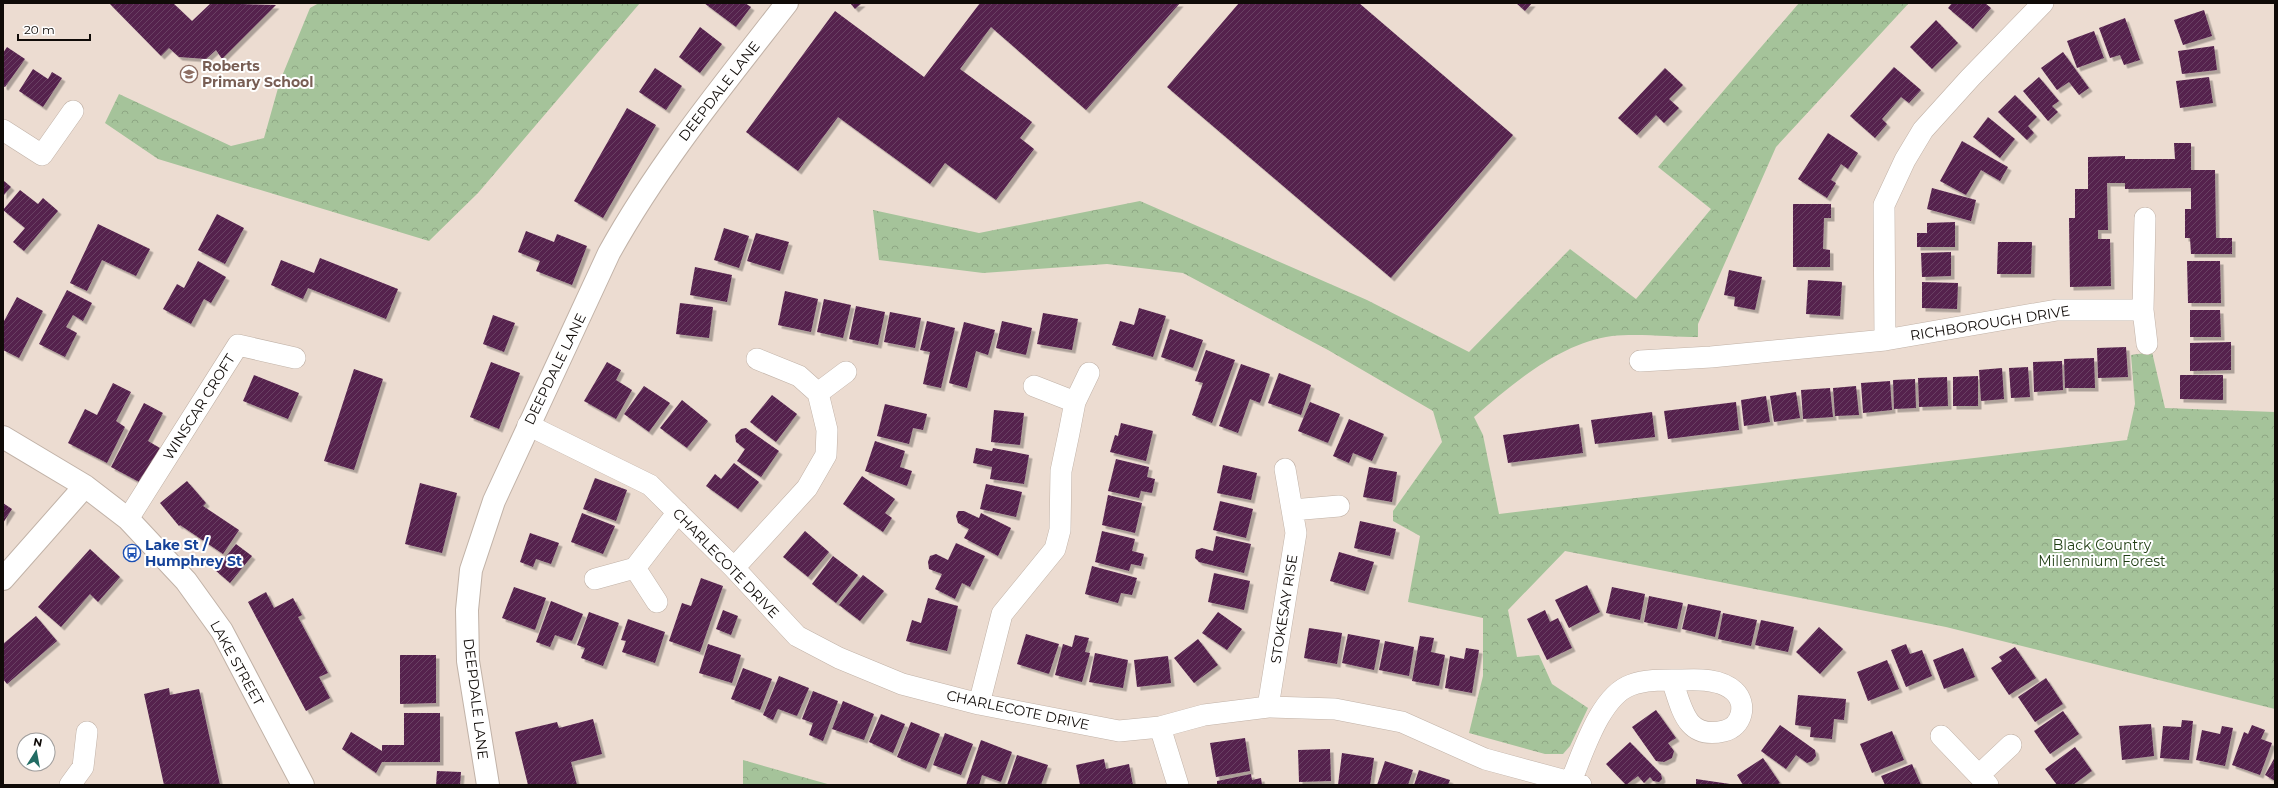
<svg xmlns="http://www.w3.org/2000/svg" width="2278" height="788" font-family="Montserrat,sans-serif">
<defs>
<pattern id="forest-crowns" width="20" height="18" patternUnits="userSpaceOnUse"><rect width="20" height="18" fill="#a5c39a"/><path d="M2 6a3 3 0 1 1 6 0M12 15a3 3 0 1 1 6 0" fill="none" stroke="#8da683"/></pattern>
<pattern id="building-hatch" width="6" height="6" patternUnits="userSpaceOnUse"><rect width="6" height="6" fill="#55224e"/><path d="M-1 1l2-2M0 6l6-6M5 7l2-2" fill="none" stroke="#694063"/></pattern>
<filter id="shadow"><feDropShadow dx="3.5" dy="3.5" stdDeviation="0" flood-color="#0004"/></filter>
</defs>
<rect width="100%" height="100%" fill="#ecdcd1"/>
<!-- forest -->
<path fill="url(#forest-crowns)" d="M 319,3 L 640,3 L 478,193 L 429,241 L 158,159 L 105,123 L 119,94 L 231,146 L 264,138 L 280,81 L 310,8 Z
M 1799,3 L 1909,3 L 1776,147 L 1698,324 L 1698,337 C 1672,337 1637,333 1612,336 C 1558,344 1514,383 1474,417 L 1483,435 L 1499,514 L 2127,440 L 2135,404 L 2131,355 L 2152,352 L 2165,408 L 2275,412 L 2275,709 L 1946,627 L 1565,551 L 1508,610 L 1517,657 L 1539,655 L 1552,684 L 1588,708 L 1570,746 L 1563,754 L 1545,754 L 1469,733 L 1483,676 L 1483,618 L 1408,602 L 1420,536 L 1393,521 L 1393,511 L 1442,442 L 1433,411 L 1328,350 L 1183,273 L 1107,264 L 983,273 L 879,260 L 873,210 L 979,233 L 1140,201 L 1367,300 L 1469,352 L 1570,249 L 1636,299 L 1711,209 L 1658,167 Z
M 743,760 L 831,785 L 743,785 Z"/>
<!-- building -->
<path fill="url(#building-hatch)" filter="url(#shadow)" d="M 109,3 L 173,3 L 192,21 L 211,3 L 276,5 L 222,59 L 216,50 L 206,59 L 179,57 L 169,48 L 161,56 Z
M 704,3 L 745,3 L 751,7 L 736,27 Z
M 850,3 L 862,3 L 855,9 Z
M 980,3 L 1180,3 L 1086,110 L 991,27 L 960,69 L 1032,122 L 1020,138 L 1034,149 L 996,200 L 945,163 L 930,184 L 838,117 L 798,171 L 746,132 L 835,11 L 924,77 Z
M 1239,3 L 1359,3 L 1513,135 L 1391,278 L 1167,87 Z
M 1516,3 L 1532,3 L 1525,11 Z
M 1952,3 L 1985,3 L 1991,8 L 1973,29 L 1948,8 Z
M 2204,10 L 2212,36 L 2183,45 L 2174,20 Z
M 2125,18 L 2140,60 L 2124,65 L 2120,55 L 2110,58 L 2099,28 Z
M 1936,20 L 1958,43 L 1932,69 L 1910,47 Z
M 700,27 L 722,44 L 700,73 L 679,57 Z
M 2094,31 L 2104,58 L 2077,68 L 2067,41 Z
M 2214,46 L 2217,70 L 2182,74 L 2178,51 Z
M 7,47 L 25,59 L 5,87 L 3,86 L 3,53 Z
M 2063,52 L 2089,88 L 2079,95 L 2069,82 L 2057,90 L 2041,68 Z
M 1894,67 L 1921,90 L 1909,103 L 1901,97 L 1882,119 L 1887,124 L 1875,138 L 1850,116 Z
M 655,68 L 682,86 L 666,110 L 639,92 Z
M 1665,68 L 1683,85 L 1669,99 L 1679,108 L 1664,123 L 1656,115 L 1637,135 L 1618,118 Z
M 33,69 L 48,79 L 52,72 L 62,78 L 43,107 L 19,91 Z
M 2039,77 L 2059,101 L 2052,106 L 2058,112 L 2048,121 L 2023,91 Z
M 2209,77 L 2213,103 L 2180,108 L 2176,81 Z
M 2015,95 L 2037,117 L 2028,126 L 2034,133 L 2027,140 L 1998,112 Z
M 627,108 L 656,125 L 603,218 L 574,201 Z
M 1988,117 L 2015,139 L 2000,158 L 1973,137 Z
M 1828,133 L 1858,153 L 1848,169 L 1841,164 L 1831,180 L 1836,183 L 1827,198 L 1798,179 Z
M 1962,141 L 2008,167 L 2000,181 L 1981,170 L 1966,195 L 1940,181 Z
M 2174,143 L 2191,143 L 2191,170 L 2215,170 L 2216,238 L 2232,238 L 2232,254 L 2191,254 L 2190,238 L 2185,238 L 2185,209 L 2191,209 L 2191,188 L 2125,189 L 2125,183 L 2107,183 L 2108,230 L 2098,230 L 2098,239 L 2110,239 L 2111,286 L 2070,287 L 2069,218 L 2075,218 L 2075,189 L 2088,189 L 2088,157 L 2125,156 L 2125,159 L 2175,159 Z
M 3,180 L 11,187 L 3,196 Z
M 1932,188 L 1976,200 L 1971,221 L 1927,209 Z
M 20,190 L 38,204 L 43,198 L 58,211 L 24,251 L 13,242 L 25,228 L 3,210 Z
M 1793,204 L 1831,204 L 1831,218 L 1824,218 L 1823,249 L 1830,250 L 1830,267 L 1793,267 Z
M 217,214 L 244,228 L 225,264 L 198,250 Z
M 1955,222 L 1955,247 L 1917,247 L 1917,233 L 1927,233 L 1927,223 Z
M 98,224 L 150,249 L 136,276 L 102,260 L 87,291 L 70,283 Z
M 724,228 L 749,236 L 739,268 L 714,260 Z
M 526,231 L 554,242 L 557,234 L 587,246 L 572,285 L 536,271 L 540,261 L 518,252 Z
M 756,233 L 789,242 L 780,271 L 747,261 Z
M 1998,242 L 2032,242 L 2031,274 L 1997,274 Z
M 1951,252 L 1951,276 L 1922,277 L 1921,253 Z
M 320,258 L 398,289 L 386,319 L 308,288 L 303,299 L 271,285 L 281,260 L 314,273 Z
M 198,261 L 226,277 L 211,303 L 204,299 L 191,324 L 163,309 L 177,284 L 184,288 Z
M 2187,261 L 2220,261 L 2221,303 L 2188,303 Z
M 695,267 L 732,275 L 727,302 L 690,295 Z
M 1729,270 L 1762,277 L 1755,310 L 1734,306 L 1735,297 L 1724,295 Z
M 1808,280 L 1842,282 L 1840,316 L 1806,314 Z
M 1922,282 L 1958,283 L 1957,309 L 1922,308 Z
M 67,290 L 92,303 L 83,321 L 73,315 L 66,327 L 77,333 L 65,357 L 39,344 Z
M 785,291 L 818,299 L 811,332 L 778,325 Z
M 17,297 L 43,311 L 19,358 L 3,350 L 3,323 Z
M 824,299 L 851,305 L 843,338 L 817,332 Z
M 680,303 L 713,307 L 709,338 L 676,334 Z
M 856,306 L 885,312 L 878,345 L 849,339 Z
M 1139,308 L 1166,316 L 1153,357 L 1112,345 L 1120,321 L 1134,325 Z
M 2190,310 L 2220,310 L 2221,337 L 2190,337 Z
M 890,312 L 921,318 L 915,348 L 884,342 Z
M 1043,313 L 1078,319 L 1072,350 L 1037,344 Z
M 493,315 L 515,323 L 504,352 L 483,344 Z
M 927,321 L 955,328 L 941,388 L 923,384 L 930,352 L 920,350 Z
M 1002,321 L 1032,328 L 1026,355 L 996,348 Z
M 964,322 L 995,330 L 988,355 L 976,351 L 967,388 L 949,383 Z
M 1170,329 L 1203,340 L 1193,368 L 1161,357 Z
M 2231,342 L 2231,370 L 2190,371 L 2190,343 Z
M 2126,347 L 2128,377 L 2098,378 L 2097,348 Z
M 1206,350 L 1235,360 L 1212,423 L 1192,415 L 1203,383 L 1195,381 Z
M 2094,358 L 2095,388 L 2065,388 L 2064,359 Z
M 2062,361 L 2063,390 L 2034,392 L 2033,362 Z
M 491,362 L 520,373 L 499,429 L 470,417 Z
M 607,362 L 621,370 L 616,380 L 632,390 L 616,419 L 584,401 Z
M 1241,364 L 1270,374 L 1260,403 L 1250,399 L 1238,433 L 1219,426 Z
M 2028,367 L 2030,397 L 2011,398 L 2009,368 Z
M 2002,368 L 2004,399 L 1981,401 L 1979,370 Z
M 354,369 L 383,379 L 354,470 L 324,461 Z
M 1279,373 L 1311,385 L 1301,415 L 1268,403 Z
M 254,375 L 299,393 L 288,419 L 243,401 Z
M 2180,375 L 2223,375 L 2223,400 L 2180,399 Z
M 1978,376 L 1978,406 L 1953,406 L 1953,377 Z
M 1947,377 L 1948,406 L 1919,407 L 1918,378 Z
M 1915,379 L 1916,408 L 1894,409 L 1893,380 Z
M 1890,381 L 1892,410 L 1863,413 L 1861,383 Z
M 113,383 L 131,392 L 116,421 L 125,427 L 107,463 L 68,443 L 85,409 L 97,415 Z
M 644,386 L 670,403 L 649,432 L 624,414 Z
M 1856,386 L 1859,415 L 1835,416 L 1833,388 Z
M 1830,388 L 1833,417 L 1803,419 L 1801,390 Z
M 1796,392 L 1800,418 L 1774,422 L 1770,396 Z
M 772,395 L 797,414 L 776,442 L 750,422 Z
M 1766,396 L 1770,422 L 1744,426 L 1741,400 Z
M 682,400 L 708,421 L 687,448 L 660,428 Z
M 1310,402 L 1340,414 L 1328,443 L 1298,431 Z
M 1736,402 L 1739,430 L 1668,439 L 1664,411 Z
M 144,403 L 163,413 L 148,441 L 160,448 L 141,483 L 111,467 Z
M 885,404 L 927,414 L 923,430 L 913,428 L 909,444 L 877,436 Z
M 994,410 L 1024,413 L 1020,445 L 991,442 Z
M 1652,412 L 1655,437 L 1595,444 L 1591,420 Z
M 1349,419 L 1384,434 L 1372,461 L 1353,453 L 1349,463 L 1333,456 Z
M 1121,423 L 1153,431 L 1146,461 L 1110,452 L 1115,435 L 1118,436 Z
M 1579,424 L 1583,453 L 1508,463 L 1503,435 Z
M 746,428 L 779,451 L 761,477 L 737,461 L 745,449 L 736,442 L 735,435 L 741,429 Z
M 875,441 L 905,451 L 900,467 L 912,471 L 907,486 L 865,471 Z
M 976,448 L 992,451 L 993,448 L 1029,455 L 1024,484 L 990,479 L 992,467 L 973,463 Z
M 1116,459 L 1149,467 L 1147,477 L 1155,479 L 1152,493 L 1141,491 L 1139,498 L 1108,491 Z
M 734,463 L 759,482 L 738,509 L 706,486 L 715,474 L 721,479 Z
M 1223,465 L 1257,473 L 1251,500 L 1217,493 Z
M 1369,467 L 1397,472 L 1392,502 L 1363,497 Z
M 862,476 L 895,499 L 885,513 L 892,518 L 883,532 L 843,504 Z
M 595,478 L 627,490 L 616,521 L 583,509 Z
M 187,481 L 206,503 L 203,506 L 239,530 L 223,554 L 180,525 L 179,526 L 160,503 Z
M 420,483 L 457,493 L 442,553 L 405,544 Z
M 986,484 L 1022,492 L 1016,517 L 980,509 Z
M 1108,495 L 1142,503 L 1135,533 L 1102,525 Z
M 1220,501 L 1253,509 L 1246,538 L 1213,530 Z
M 3,503 L 12,509 L 3,523 Z
M 958,511 L 964,511 L 979,518 L 981,513 L 1011,528 L 998,556 L 964,538 L 969,529 L 958,523 L 956,516 Z
M 582,513 L 615,526 L 603,554 L 571,542 Z
M 1360,521 L 1396,529 L 1390,556 L 1354,548 Z
M 805,531 L 829,552 L 808,577 L 783,557 Z
M 1102,531 L 1135,539 L 1132,551 L 1144,554 L 1141,566 L 1131,564 L 1129,571 L 1095,562 Z
M 530,533 L 559,543 L 551,564 L 536,559 L 533,567 L 520,562 Z
M 1216,536 L 1251,544 L 1244,573 L 1199,562 L 1195,558 L 1196,550 L 1202,548 L 1213,551 Z
M 956,543 L 985,556 L 970,587 L 962,583 L 955,599 L 935,589 L 942,574 L 929,569 L 928,562 L 930,556 L 936,554 L 948,560 Z
M 236,544 L 252,556 L 230,583 L 215,570 Z
M 90,549 L 120,577 L 98,602 L 90,594 L 61,627 L 38,607 Z
M 1339,552 L 1374,562 L 1365,591 L 1330,581 Z
M 833,556 L 858,575 L 836,603 L 812,584 Z
M 1092,566 L 1137,578 L 1132,595 L 1121,593 L 1118,603 L 1085,594 Z
M 1214,573 L 1250,581 L 1244,610 L 1208,602 Z
M 863,575 L 884,591 L 860,621 L 839,605 Z
M 701,578 L 723,586 L 700,652 L 669,641 L 682,603 L 691,606 Z
M 1587,585 L 1600,612 L 1569,628 L 1555,600 Z
M 514,587 L 546,598 L 535,630 L 502,618 Z
M 1612,587 L 1645,594 L 1640,620 L 1606,613 Z
M 266,592 L 274,608 L 293,598 L 302,615 L 298,617 L 328,673 L 319,677 L 330,698 L 306,711 L 248,602 Z
M 1649,596 L 1683,603 L 1677,629 L 1644,622 Z
M 928,598 L 958,606 L 947,651 L 906,641 L 912,620 L 921,623 Z
M 551,601 L 583,614 L 572,641 L 555,635 L 550,647 L 536,642 Z
M 1688,604 L 1721,611 L 1715,637 L 1682,629 Z
M 723,610 L 738,616 L 731,635 L 716,629 Z
M 1545,610 L 1550,622 L 1558,618 L 1572,648 L 1547,660 L 1527,619 Z
M 589,612 L 619,623 L 603,666 L 581,658 L 585,648 L 577,645 Z
M 1218,612 L 1242,629 L 1227,650 L 1202,633 Z
M 1723,613 L 1757,620 L 1751,646 L 1718,639 Z
M 36,616 L 57,641 L 7,684 L 3,679 L 3,644 Z
M 628,619 L 665,632 L 655,663 L 622,652 L 626,641 L 621,640 Z
M 1761,620 L 1794,627 L 1788,652 L 1755,645 Z
M 1819,627 L 1843,649 L 1820,674 L 1796,652 Z
M 1309,628 L 1342,633 L 1337,664 L 1304,658 Z
M 1026,634 L 1059,644 L 1049,674 L 1017,664 Z
M 1348,634 L 1380,640 L 1374,670 L 1342,663 Z
M 1075,635 L 1089,638 L 1085,652 L 1090,653 L 1082,682 L 1055,675 L 1063,644 L 1072,647 Z
M 1420,636 L 1434,638 L 1431,652 L 1445,655 L 1439,686 L 1412,681 Z
M 1198,639 L 1218,665 L 1194,683 L 1174,658 Z
M 1385,641 L 1414,647 L 1409,676 L 1379,670 Z
M 708,644 L 741,655 L 732,683 L 699,673 Z
M 1906,644 L 1910,654 L 1922,650 L 1932,676 L 1906,687 L 1891,650 Z
M 2015,647 L 2036,678 L 2009,695 L 1991,668 L 2002,661 L 1999,657 Z
M 1466,648 L 1479,650 L 1472,693 L 1445,688 L 1450,656 L 1464,659 Z
M 1963,648 L 1975,677 L 1944,689 L 1933,660 Z
M 1095,653 L 1128,660 L 1123,688 L 1089,682 Z
M 400,655 L 436,655 L 436,703 L 400,704 Z
M 1168,656 L 1171,683 L 1137,687 L 1134,660 Z
M 1887,660 L 1899,689 L 1868,701 L 1857,672 Z
M 743,668 L 772,679 L 760,710 L 731,699 Z
M 779,676 L 809,688 L 797,716 L 778,709 L 773,720 L 763,715 Z
M 2046,678 L 2063,704 L 2035,722 L 2018,697 Z
M 169,688 L 170,695 L 199,689 L 220,785 L 164,785 L 144,694 Z
M 813,691 L 838,701 L 823,741 L 809,735 L 813,723 L 802,719 Z
M 1798,695 L 1846,699 L 1844,720 L 1834,719 L 1832,739 L 1810,737 L 1811,727 L 1795,725 Z
M 843,701 L 874,714 L 864,740 L 832,729 Z
M 1656,710 L 1676,738 L 1668,743 L 1674,751 L 1672,758 L 1664,762 L 1656,761 L 1632,727 Z
M 2063,711 L 2079,734 L 2050,754 L 2034,731 Z
M 404,713 L 440,713 L 440,762 L 382,762 L 376,773 L 342,749 L 351,732 L 382,751 L 382,745 L 404,745 Z
M 881,714 L 905,724 L 893,753 L 869,742 Z
M 593,719 L 602,754 L 571,762 L 577,785 L 528,785 L 515,732 L 557,722 L 559,728 Z
M 2182,720 L 2193,721 L 2189,760 L 2160,758 L 2163,726 L 2181,727 Z
M 911,722 L 940,734 L 926,769 L 897,757 Z
M 2151,724 L 2154,756 L 2122,760 L 2119,726 Z
M 1780,725 L 1815,750 L 1816,756 L 1812,761 L 1807,763 L 1796,755 L 1786,769 L 1761,751 Z
M 2252,725 L 2265,730 L 2261,739 L 2272,743 L 2260,775 L 2232,765 L 2244,732 L 2248,734 Z
M 2222,726 L 2233,728 L 2225,766 L 2196,760 L 2202,730 L 2220,734 Z
M 1892,731 L 1904,760 L 1872,773 L 1860,744 Z
M 945,733 L 973,744 L 961,775 L 933,765 Z
M 1245,738 L 1250,771 L 1216,777 L 1210,743 Z
M 981,740 L 1012,752 L 1001,782 L 982,775 L 979,785 L 966,785 Z
M 1630,742 L 1661,774 L 1662,779 L 1659,782 L 1653,781 L 1650,777 L 1644,783 L 1638,776 L 1626,785 L 1606,764 Z
M 2075,747 L 2092,771 L 2073,785 L 2057,785 L 2045,769 Z
M 1330,749 L 1331,781 L 1299,782 L 1298,750 Z
M 1342,753 L 1374,758 L 1370,785 L 1338,785 Z
M 1017,755 L 1048,765 L 1041,785 L 1007,785 Z
M 2275,757 L 2275,781 L 2265,775 Z
M 1763,758 L 1780,783 L 1777,785 L 1743,785 L 1737,775 Z
M 1104,759 L 1106,769 L 1129,764 L 1133,785 L 1080,785 L 1076,765 Z
M 1385,761 L 1413,770 L 1408,785 L 1377,785 Z
M 1912,764 L 1921,785 L 1885,785 L 1881,776 Z
M 1419,770 L 1450,780 L 1448,785 L 1414,785 Z
M 437,771 L 461,772 L 460,785 L 436,785 Z
M 1251,774 L 1252,780 L 1261,778 L 1262,785 L 1217,785 L 1217,781 Z
M 1696,779 L 1730,784 L 1730,785 L 1696,785 Z"/>
<g fill="none" stroke-linecap="round" stroke-linejoin="round">
<defs>
<path id="street" d="M 3,130 L 42,155 L 73,111
M 2143,310 L 2147,344
M 1885,340 L 1884,205 L 1905,160 L 1923,130 L 1970,78 L 2043,3
M 1640,361 L 1711,357 L 1885,340 L 2057,310 L 2143,310 L 2145,218
M 1034,386 L 1075,402
M 818,393 L 846,372
M 528,425 L 650,485 L 734,568 L 797,636 L 839,658 L 902,684 L 979,704 L 1119,731 L 1160,727 L 1204,715 L 1268,707 L 1335,709 L 1402,722 L 1485,759 L 1581,785
M 1292,510 L 1339,506
M 128,519 L 238,345 L 295,358
M 635,568 L 678,512
M 734,568 L 807,488 L 826,455 L 827,430 L 818,393 L 799,376 L 757,359
M 595,579 L 635,568 L 657,602
M 979,704 L 1002,614 L 1055,549 L 1060,530 L 1061,471 L 1069,433 L 1075,402 L 1089,373
M 1268,707 L 1296,533 L 1285,469
M 1160,727 L 1178,785
M 1941,736 L 1988,785
M 1979,775 L 2011,745
M 1571,781 C 1583,753 1600,696 1631,685 C 1647,679 1666,680 1682,680 C 1699,679 1721,679 1734,691 C 1748,704 1742,727 1724,731 C 1686,740 1682,709 1672,680
M 70,785 L 83,767 L 87,732"/>
<path id="secondary" d="M 3,437 L 85,486 L 128,519 L 186,581 L 222,631 L 303,785
M 3,579 L 85,486
M 488,785 L 468,661 L 467,610 L 471,570 L 494,501 L 609,253 C 659,163 724,84 787,3"/>
</defs>
<!-- street casing -->
<use href="#street" stroke="#c1b2a7" stroke-width="22"/>
<!-- secondary casing -->
<use href="#secondary" stroke="#c1b2a7" stroke-width="24"/>
<!-- street -->
<use href="#street" stroke="#fff" stroke-width="21"/>
<!-- secondary -->
<use href="#secondary" stroke="#fff" stroke-width="22"/>
</g>
<!-- icons -->
<defs>
<symbol id="school-ring" viewBox="-11 -11 22 22"><circle r="9.5" fill="#fff" stroke="#8d6e63" stroke-width="1.5"/><path d="M0-5L7-2L0 1L-7-2ZM-4 1L0 2.5L4 1V4Q0 6-4 4Z" fill="#8d6e63"/></symbol>
<symbol id="bus-ring" viewBox="-11 -11 22 22"><circle r="9.5" fill="#fff" stroke="#1a4fb4" stroke-width="1.5"/><path d="M-5-6H5V4H4V6H2V4H-2V6H-4V4H-5ZM-3.5-4V0h7V-4ZM-3.5 1.2v1.5H-2V1.2ZM2 1.2v1.5H3.5V1.2Z" fill="#1a4fb4"/></symbol>
</defs>
<g fill-rule="evenodd">
<use href="#school-ring" x="179" y="64" width="20" height="20"/>
<use href="#bus-ring" x="122" y="543" width="20" height="20"/>
</g>
<g text-anchor="middle" stroke-width="4" stroke-linejoin="round" paint-order="stroke">
<!-- education labels -->
<g font-size="14" font-weight="bold" fill="#785e54" stroke="#fff" text-anchor="start">
<text x="202" y="71">Roberts<tspan x="202" dy="16">Primary School</tspan></text>
</g>
<!-- street labels -->
<g font-size="14" fill="#100b08" stroke="#fff">
<text transform="translate(719 91) rotate(-52)" y="5">DEEPDALE LANE</text>
<text transform="translate(1990 323) rotate(-9)" y="5">RICHBOROUGH DRIVE</text>
<text transform="translate(555 369) rotate(-64)" y="5">DEEPDALE LANE</text>
<text transform="translate(199 407) rotate(-58)" y="5">WINSCAR CROFT</text>
<text transform="translate(726 563) rotate(46)" y="5">CHARLECOTE DRIVE</text>
<text transform="translate(1284 609) rotate(-81)" y="5">STOKESAY RISE</text>
<text transform="translate(237 663) rotate(61)" y="5">LAKE STREET</text>
<text transform="translate(476 699) rotate(83)" y="5">DEEPDALE LANE</text>
<text transform="translate(1018 710) rotate(12)" y="5">CHARLECOTE DRIVE</text>
</g>
<!-- transit labels -->
<g font-size="14" font-weight="bold" fill="#164399" stroke="#fff" text-anchor="start">
<text x="145" y="550">Lake St /<tspan x="145" dy="16">Humphrey St</tspan></text>
</g>
<!-- park labels -->
<g font-size="14" fill="#1e3c11" stroke="#fff">
<text x="2102" y="550">Black Country<tspan x="2102" dy="16">Millennium Forest</tspan></text>
</g>
</g>
<!-- border -->
<rect width="2278" height="788" fill="none" stroke="#100b08" stroke-width="8"/>
<!-- north arrow -->
<g transform="translate(36 752) rotate(11)"><circle r="19" fill="#ffffff" stroke="#9f9d9c"/>
<path d="M0-3L7 15L0 10L-7 15Z" fill="#226c64"/>
<text y="-6" font-size="11" font-weight="bold" text-anchor="middle" fill="#100b08">N</text>
</g>
<!-- scale -->
<path d="M18 34v6h72v-6" fill="none" stroke="#100b08" stroke-width="2"/>
<text x="24" y="34" font-size="12" fill="#100b08" stroke="#ffffff" stroke-width="3" paint-order="stroke">20 m</text>
</svg>
